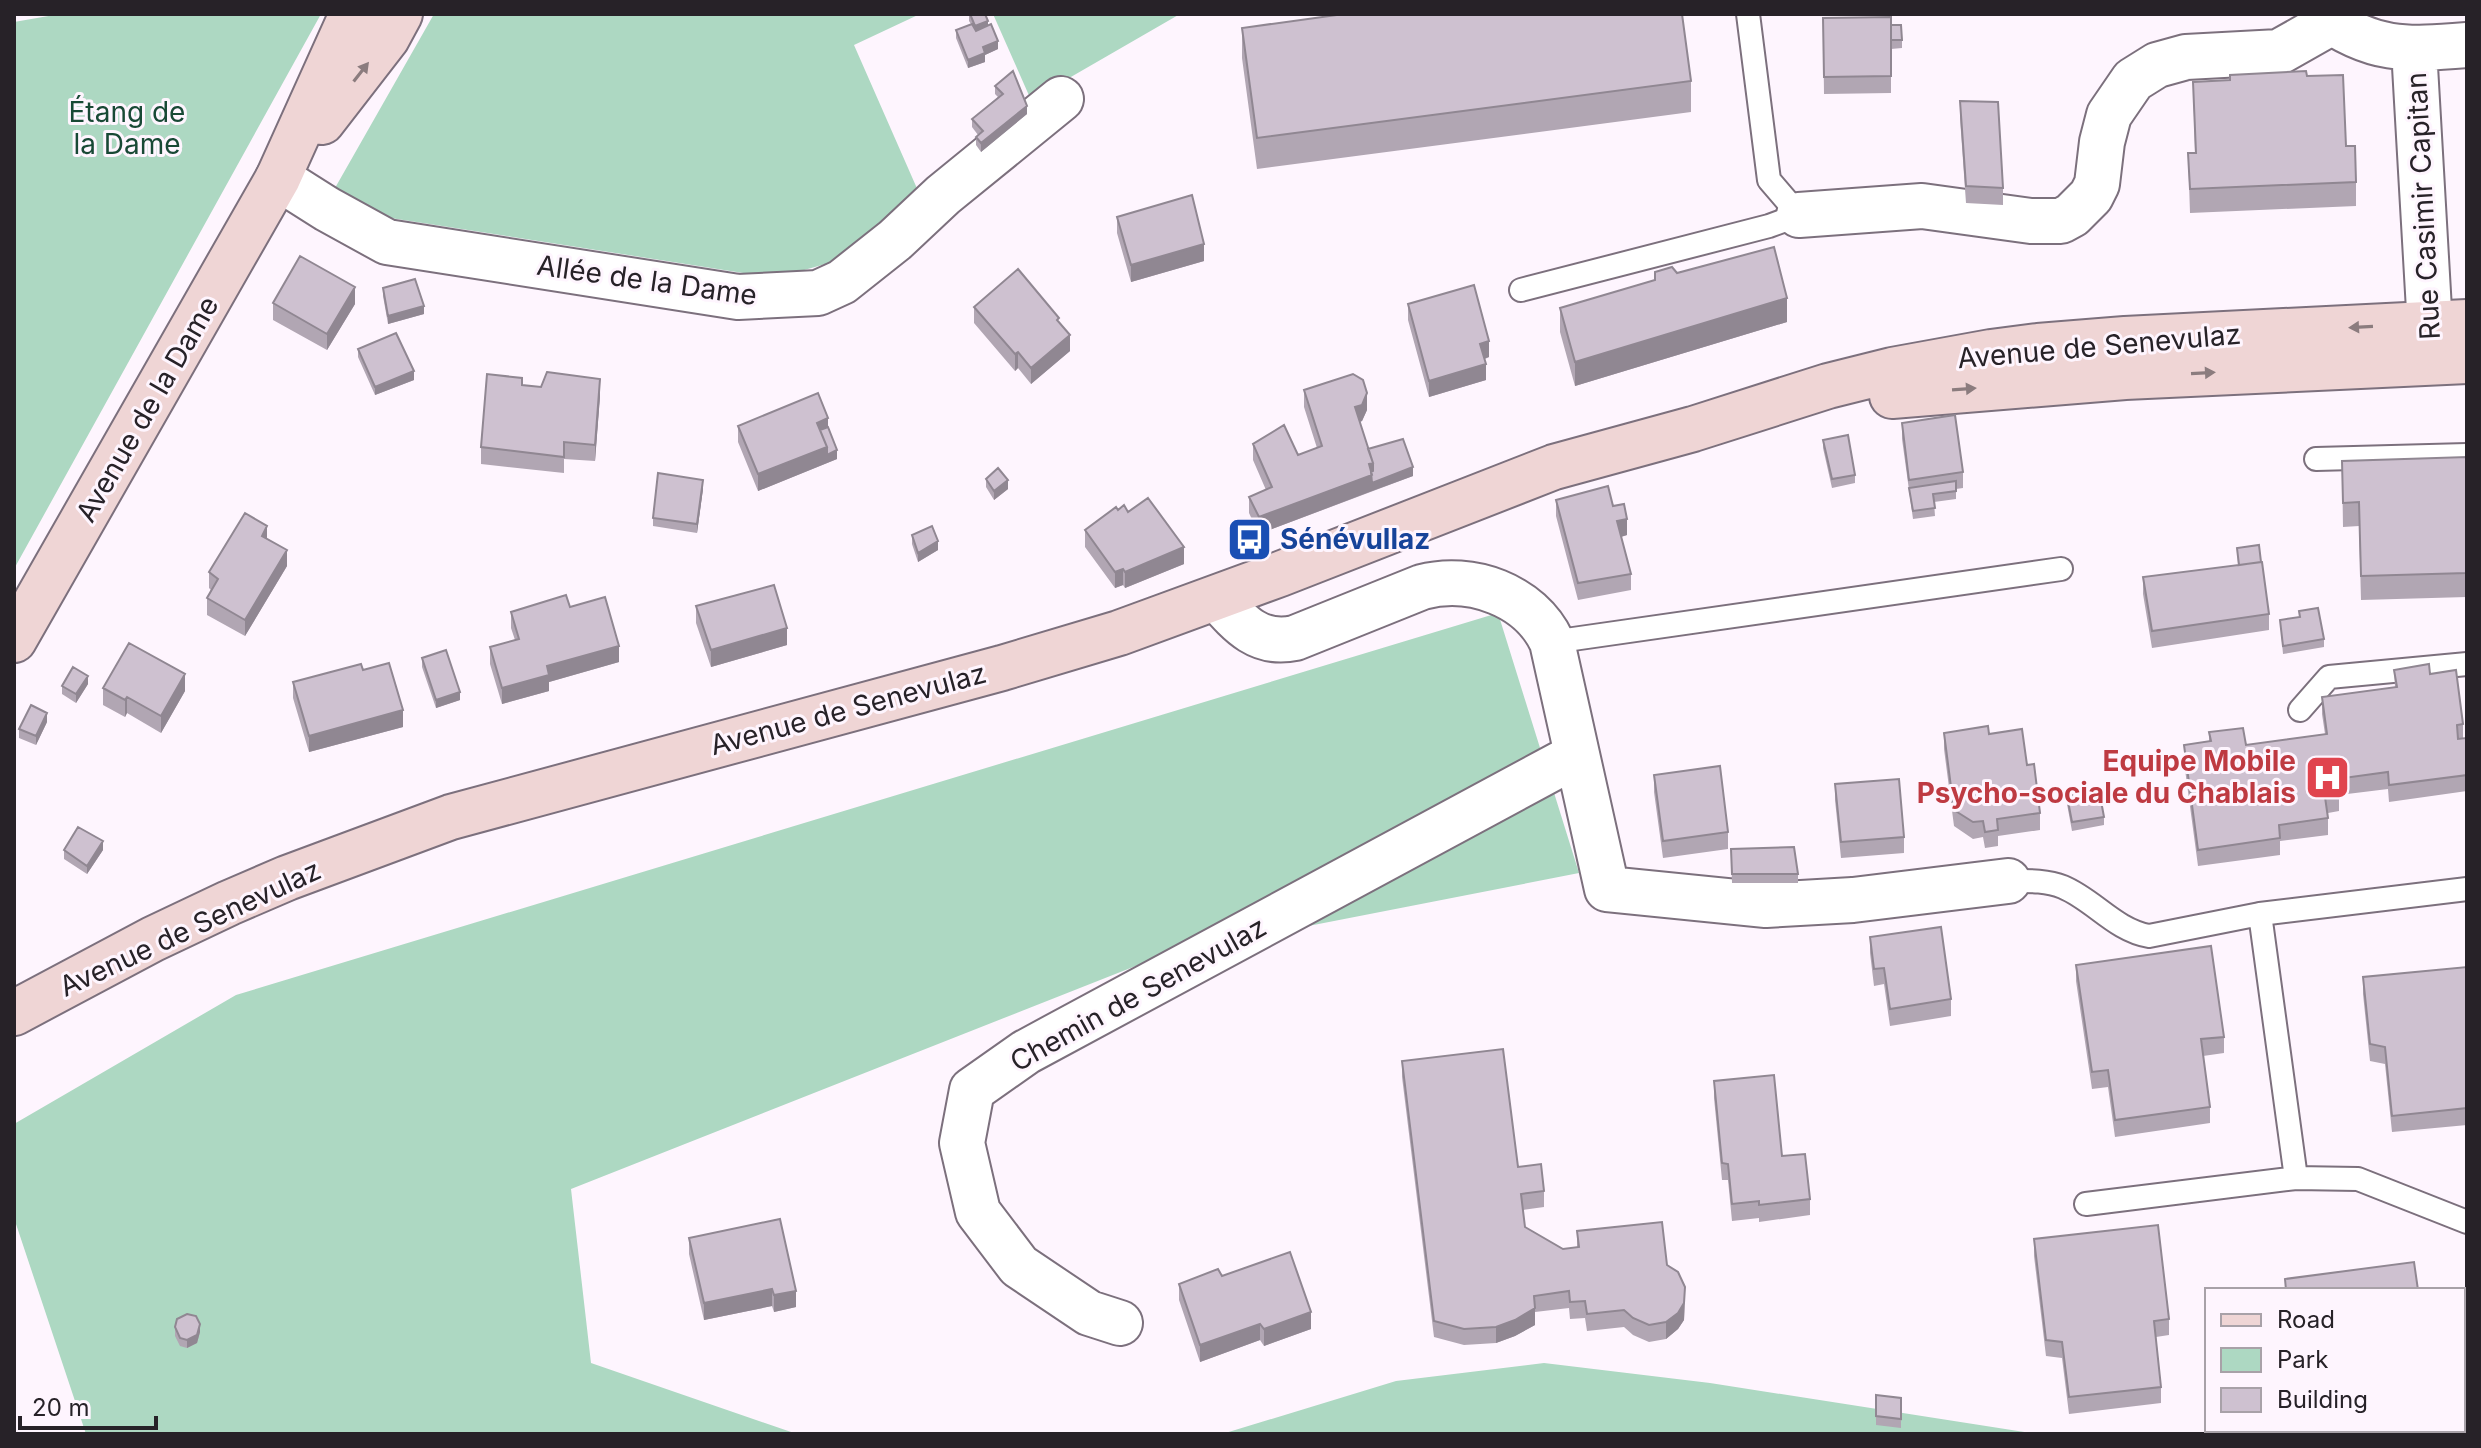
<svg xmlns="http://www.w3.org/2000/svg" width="2481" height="1448" font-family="Inter,sans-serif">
<rect width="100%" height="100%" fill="#fef5fe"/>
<!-- green -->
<path fill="#add8c2" d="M 60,14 L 321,14 L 14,569 L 14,22 Z
M 434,14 L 920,14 L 854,45 L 919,193 L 843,259 L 776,278 L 384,217 L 335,188 Z
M 993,14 L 1180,14 L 1031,100 Z
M 1498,613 L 1579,873 L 1166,954 L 571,1189 L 591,1363 L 797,1434 L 86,1434 L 14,1218 L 14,1124 L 236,995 Z
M 1544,1363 L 1710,1383 L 2038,1434 L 1222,1434 L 1396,1381 Z"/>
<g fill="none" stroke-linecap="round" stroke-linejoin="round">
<defs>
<path id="service" d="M 1521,290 L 1769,226 L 1799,215 L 1769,180 L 1748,14
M 2316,459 L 2467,455
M 1552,642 L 2061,569
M 2300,710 L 2329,677 L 2467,664
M 2008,881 C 2026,881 2046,880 2063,887 C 2094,900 2115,930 2149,936 L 2260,914 L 2467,889
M 2260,914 L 2296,1178 L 2358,1179 L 2467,1222
M 2086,1204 L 2296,1178"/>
<path id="minor" d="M 2320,14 C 2372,52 2406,50 2467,45
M 2414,49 L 2432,362
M 278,178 L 327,209 L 387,242 L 738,297 L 818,293 L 842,282 L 895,240 L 943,195 L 1061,99
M 1799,215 L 1922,206 L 2031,221 L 2061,221 L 2072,215 L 2091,196 L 2097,184 L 2102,142 L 2109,115 L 2133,80 L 2157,65 L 2186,57 L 2279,52 L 2332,22
M 1217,598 C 1239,623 1258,646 1295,638 L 1422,587 C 1471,574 1530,595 1552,642 L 1607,889 L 1766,905 L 1853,900 L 2008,881
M 1120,1323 L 1089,1313 L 1019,1266 L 978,1212 L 962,1143 L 972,1090 L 1026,1052 L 1577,755"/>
<path id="secondary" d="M 322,122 L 387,38 L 400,14
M 1892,396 L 2125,377 L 2467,361
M 14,640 L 278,178 L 352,14
M 14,1013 L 153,939 L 229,903 L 287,878 L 451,817 L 1002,668 L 1119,633 L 1280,574 L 1554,467 L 1693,429 L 1828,386 L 1892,370 L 1991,352 L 2038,346 L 2125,339 L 2467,322"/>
</defs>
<!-- service casing -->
<use href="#service" stroke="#7c707d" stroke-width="26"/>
<!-- minor casing -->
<use href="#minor" stroke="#7c707d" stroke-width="48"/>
<!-- secondary casing -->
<use href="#secondary" stroke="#7c707d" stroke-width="48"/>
<!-- service -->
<use href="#service" stroke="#fff" stroke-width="22"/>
<!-- minor -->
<use href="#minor" stroke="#fff" stroke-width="44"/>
<!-- secondary -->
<use href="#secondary" stroke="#efd5d5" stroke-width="44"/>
</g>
<!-- wall -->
<path fill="#b1a6b3" d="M 969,14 L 985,14 L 988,26 L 998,49 L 985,55 L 985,62 L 968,68 L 956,38 L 956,30 L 971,24 L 969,21 Z
M 1823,18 L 1891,25 L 1902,40 L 1902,48 L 1891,49 L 1891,93 L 1824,94 Z
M 1242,28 L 1691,81 L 1691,112 L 1257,169 L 1242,58 Z
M 2307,76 L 2346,146 L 2356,182 L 2356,206 L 2190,213 L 2188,153 L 2195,153 L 2193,82 Z
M 995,86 L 1027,114 L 981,152 L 976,145 L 976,137 L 978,135 L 972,127 L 972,119 L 998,97 L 995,94 Z
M 1960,101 L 2003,188 L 2003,205 L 1966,203 L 1960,118 Z
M 1117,217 L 1204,261 L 1131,282 L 1117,233 Z
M 1677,273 L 1787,322 L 1575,386 L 1560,332 L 1560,308 Z
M 383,288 L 424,314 L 388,324 L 383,296 Z
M 273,303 L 355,304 L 327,350 L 273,320 Z
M 1408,304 L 1489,357 L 1485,359 L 1486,380 L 1429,397 L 1408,320 Z
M 974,307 L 1059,322 L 1070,351 L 1031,384 L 1018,368 L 1015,371 L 974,323 Z
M 358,349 L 414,380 L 375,395 L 358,357 Z
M 522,385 L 600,396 L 595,461 L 564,459 L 564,473 L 481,464 L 481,447 Z
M 1304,390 L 1367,410 L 1362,421 L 1360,422 L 1368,449 L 1413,476 L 1259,534 L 1249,513 L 1249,497 L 1266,490 L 1253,460 L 1253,444 L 1298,455 L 1317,448 L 1304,407 Z
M 1902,423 L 1963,472 L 1963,488 L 1956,489 L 1956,499 L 1934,502 L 1935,516 L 1913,519 L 1902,439 Z
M 738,426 L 828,427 L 837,459 L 758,491 L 738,442 Z
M 1823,440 L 1855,475 L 1855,483 L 1832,488 L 1823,448 Z
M 2467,457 L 2467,597 L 2361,600 L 2359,526 L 2343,527 L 2342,461 Z
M 986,479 L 1008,489 L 994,500 L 986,487 Z
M 703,489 L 697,533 L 653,526 L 653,518 Z
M 1556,500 L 1613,506 L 1627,535 L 1621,537 L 1631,574 L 1631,590 L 1578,600 L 1556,516 Z
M 1118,510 L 1127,510 L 1184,564 L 1125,588 L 1123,585 L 1115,588 L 1085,547 L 1085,530 Z
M 912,535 L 938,550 L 918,562 L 912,544 Z
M 267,539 L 287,566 L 245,636 L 207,615 L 207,598 L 211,590 L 209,588 L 209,572 Z
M 2237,548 L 2261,562 L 2269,614 L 2269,630 L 2152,648 L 2143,594 L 2143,577 L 2238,565 Z
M 696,606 L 787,645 L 711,667 L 696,623 Z
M 570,607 L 619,662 L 549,682 L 549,691 L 502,704 L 490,664 L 490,647 L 515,640 L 511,628 L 511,612 Z
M 2280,620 L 2324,639 L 2324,647 L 2283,654 Z
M 422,658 L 460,700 L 436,708 L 422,667 Z
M 363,670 L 403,727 L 309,752 L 293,698 L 293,682 Z
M 2394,670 L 2430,674 L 2463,724 L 2463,738 L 2467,749 L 2467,791 L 2389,802 L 2388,789 L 2339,795 L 2339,811 L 2328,813 L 2328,835 L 2280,841 L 2280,855 L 2198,866 L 2184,762 L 2184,745 L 2209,741 L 2209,732 L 2246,745 L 2325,734 L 2322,714 L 2322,697 L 2395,687 Z
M 88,684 L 76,703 L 62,694 L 62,686 Z
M 103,688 L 185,691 L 161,733 L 127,713 L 125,717 L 103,705 Z
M 47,722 L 36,745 L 19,738 L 19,729 Z
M 1944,733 L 1989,734 L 2027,765 L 2040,813 L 2040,830 L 1998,836 L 1998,846 L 1985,848 L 1983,837 L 1973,839 L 1954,826 L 1944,749 Z
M 1654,775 L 1728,832 L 1728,849 L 1663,858 L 1654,792 Z
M 1835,784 L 1904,837 L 1904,853 L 1841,858 L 1835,800 Z
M 2067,796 L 2104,817 L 2104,825 L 2072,831 L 2067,804 Z
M 1731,849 L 1798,874 L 1798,883 L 1732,883 Z
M 64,850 L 103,850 L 87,874 L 64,859 Z
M 1870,937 L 1951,999 L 1951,1016 L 1890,1026 L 1884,984 L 1874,986 L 1870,953 Z
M 2076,965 L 2224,1037 L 2224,1053 L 2203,1056 L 2210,1107 L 2210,1123 L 2115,1137 L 2108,1087 L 2092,1089 L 2076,981 Z
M 2467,967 L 2467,1125 L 2392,1132 L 2385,1064 L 2370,1061 L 2363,994 L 2363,977 Z
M 1402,1061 L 1544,1191 L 1544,1207 L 1523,1210 L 1525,1227 L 1563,1249 L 1577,1247 L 1577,1231 L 1667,1265 L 1685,1304 L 1684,1320 L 1678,1329 L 1666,1339 L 1649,1342 L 1633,1335 L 1624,1327 L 1587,1331 L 1585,1318 L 1570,1319 L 1569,1308 L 1535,1312 L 1535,1325 L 1515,1336 L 1496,1343 L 1464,1345 L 1434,1337 L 1402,1077 Z
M 1714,1081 L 1782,1156 L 1810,1199 L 1810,1215 L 1759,1222 L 1759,1218 L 1732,1221 L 1728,1180 L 1722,1180 L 1714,1098 Z
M 780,1219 L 796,1307 L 774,1312 L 772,1306 L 704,1320 L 689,1254 L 689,1238 Z
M 2034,1239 L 2169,1319 L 2169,1335 L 2156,1337 L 2161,1387 L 2161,1403 L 2069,1414 L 2062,1358 L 2046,1356 L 2034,1256 Z
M 1222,1276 L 1311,1329 L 1264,1346 L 1260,1340 L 1200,1362 L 1179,1300 L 1179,1284 Z
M 175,1327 L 200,1332 L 197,1343 L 187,1348 L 180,1346 L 175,1336 Z
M 1876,1395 L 1901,1398 L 1901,1428 L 1876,1425 Z
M 2319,1430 L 2417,1430 L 2417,1433 L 2320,1434 Z"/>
<!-- shaded-wall -->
<path fill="#908792" d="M 988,21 L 988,29 L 975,35 L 975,26 Z
M 998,41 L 998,49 L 985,55 L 985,62 L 968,68 L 968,60 L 983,47 Z
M 1027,106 L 1027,114 L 981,152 L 981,143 Z
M 1204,244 L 1204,261 L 1131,282 L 1131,265 Z
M 355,287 L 355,304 L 327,350 L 327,334 Z
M 1787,298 L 1787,322 L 1575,386 L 1575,362 Z
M 424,306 L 424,314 L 388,324 L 388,316 Z
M 1070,335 L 1070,351 L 1031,384 L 1031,368 Z
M 1489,341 L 1489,357 L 1480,360 L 1480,344 Z
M 1018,352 L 1018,368 L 1015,371 L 1015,354 Z
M 1486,364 L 1486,380 L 1429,397 L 1429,381 Z
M 414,371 L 414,380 L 375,395 L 375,387 Z
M 600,379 L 600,396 L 595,461 L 595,445 Z
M 1367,393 L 1367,410 L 1362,421 L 1355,423 L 1355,407 Z
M 828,418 L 828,435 L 820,439 L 817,423 Z
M 827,447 L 837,450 L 837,459 L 758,491 L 758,474 Z
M 1373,463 L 1372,491 L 1259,534 L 1259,517 Z
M 1413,467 L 1413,476 L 1372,491 L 1372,483 Z
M 703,480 L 703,489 L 697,533 L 697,524 Z
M 1008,480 L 1008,489 L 994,500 L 994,491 Z
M 1627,519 L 1627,535 L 1617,538 L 1617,521 Z
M 267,526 L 267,542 L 262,536 Z
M 938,541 L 938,550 L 918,562 L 918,553 Z
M 1184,547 L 1184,564 L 1125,588 L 1125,572 Z
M 287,550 L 287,566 L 245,636 L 245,620 Z
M 1123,569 L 1123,585 L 1115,588 L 1115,572 Z
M 787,628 L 787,645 L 711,667 L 711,650 Z
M 619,646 L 619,662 L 549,682 L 549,691 L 502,704 L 502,688 L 547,666 Z
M 185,674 L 185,691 L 161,733 L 161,716 Z
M 88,676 L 88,684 L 76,703 L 76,694 Z
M 460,692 L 460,700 L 436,708 L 436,700 Z
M 127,697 L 127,713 L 125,717 L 125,700 Z
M 403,710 L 403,727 L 309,752 L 309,736 Z
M 47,713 L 47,722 L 36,745 L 36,736 Z
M 103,841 L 103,850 L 87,874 L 87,866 Z
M 1685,1287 L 1684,1320 L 1678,1329 L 1666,1339 L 1666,1322 Z
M 772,1289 L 772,1306 L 704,1320 L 704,1303 Z
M 796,1291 L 796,1307 L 774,1312 L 774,1295 Z
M 1535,1308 L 1535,1325 L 1515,1336 L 1496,1343 L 1496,1327 Z
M 1311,1312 L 1311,1329 L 1264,1346 L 1264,1329 Z
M 200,1324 L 200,1332 L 197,1343 L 187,1348 L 187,1340 Z
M 1260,1324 L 1260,1340 L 1200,1362 L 1200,1345 Z"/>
<!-- building -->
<path fill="#cec1d0" stroke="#908792" stroke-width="2" d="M 970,14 L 985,14 L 988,21 L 975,26 Z
M 1344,14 L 1682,14 L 1691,81 L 1257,138 L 1242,28 Z
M 1891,17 L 1891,76 L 1824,77 L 1823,18 Z
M 972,24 L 976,31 L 991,24 L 998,41 L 983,47 L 985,53 L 968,60 L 956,30 Z
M 1891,25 L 1901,25 L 1902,40 L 1891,40 Z
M 1013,71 L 1027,106 L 981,143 L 976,137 L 983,131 L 972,119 L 1003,94 L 995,86 Z
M 2306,71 L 2307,76 L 2343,75 L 2346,146 L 2355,146 L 2356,182 L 2190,189 L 2188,153 L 2196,153 L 2193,82 L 2230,80 L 2230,75 Z
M 1960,101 L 1998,102 L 2003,188 L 1966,186 Z
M 1192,195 L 1204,244 L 1131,265 L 1117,217 Z
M 1774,247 L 1787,298 L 1575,362 L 1560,308 L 1655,280 L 1655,272 L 1672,267 L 1677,273 Z
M 300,256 L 355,287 L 327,334 L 273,303 Z
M 1018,269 L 1059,318 L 1057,320 L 1070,335 L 1031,368 L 1018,352 L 1015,354 L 974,307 Z
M 415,279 L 424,306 L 388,316 L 383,288 Z
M 1474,285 L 1489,341 L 1480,344 L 1486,364 L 1429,381 L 1408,304 Z
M 396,333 L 414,371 L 375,387 L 358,349 Z
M 547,372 L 600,379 L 595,445 L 564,442 L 564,457 L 481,447 L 487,374 L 522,378 L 522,385 L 541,387 Z
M 1353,374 L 1363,380 L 1367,393 L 1362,405 L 1355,407 L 1373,463 L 1369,464 L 1372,475 L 1259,517 L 1249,497 L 1272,487 L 1253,444 L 1284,425 L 1298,455 L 1322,446 L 1304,390 Z
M 818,393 L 828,418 L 817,423 L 827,447 L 758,474 L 738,426 Z
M 1955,415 L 1963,472 L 1909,480 L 1902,423 Z
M 828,427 L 837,450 L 827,455 L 827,447 L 820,430 Z
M 1848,435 L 1855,475 L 1832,479 L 1823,440 Z
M 1403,439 L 1413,467 L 1372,483 L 1371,472 L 1373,471 L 1373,463 L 1368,449 Z
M 2467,457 L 2467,573 L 2361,576 L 2359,502 L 2343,503 L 2342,461 Z
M 998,468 L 1008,480 L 994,491 L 986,479 Z
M 658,473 L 703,480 L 697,524 L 653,518 Z
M 1956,481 L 1956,491 L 1933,494 L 1935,508 L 1913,511 L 1909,488 Z
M 1608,486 L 1613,506 L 1624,504 L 1627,519 L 1617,521 L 1631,574 L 1578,583 L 1556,500 Z
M 1148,498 L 1184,547 L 1125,572 L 1123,569 L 1115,572 L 1085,530 L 1116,507 L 1118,510 L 1124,505 L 1128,512 Z
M 245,513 L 267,526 L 262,536 L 287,550 L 245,620 L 207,598 L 218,579 L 209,572 Z
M 932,526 L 938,541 L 918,553 L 912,535 Z
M 2259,545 L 2261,562 L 2239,565 L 2237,548 Z
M 2262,562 L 2269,614 L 2152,631 L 2143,577 Z
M 774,585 L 787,628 L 711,650 L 696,606 Z
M 566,595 L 570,607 L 605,597 L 619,646 L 547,666 L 549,675 L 502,688 L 490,647 L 519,639 L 511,612 Z
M 2318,608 L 2324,639 L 2283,646 L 2280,620 L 2300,617 L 2299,611 Z
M 129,643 L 185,674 L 161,716 L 127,697 L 125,700 L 103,688 Z
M 446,650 L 460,692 L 436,700 L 422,658 Z
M 389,663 L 403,710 L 309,736 L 293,682 L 361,664 L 363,670 Z
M 2429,664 L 2430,674 L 2456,670 L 2463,724 L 2457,725 L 2458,739 L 2466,738 L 2467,749 L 2467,775 L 2389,785 L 2388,772 L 2336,779 L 2339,794 L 2325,797 L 2328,818 L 2279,825 L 2280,838 L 2198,850 L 2184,745 L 2211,741 L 2209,732 L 2243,728 L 2246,745 L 2327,734 L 2322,697 L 2397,687 L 2394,670 Z
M 73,667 L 88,676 L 76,694 L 62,686 Z
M 31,705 L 47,713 L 36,736 L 19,729 Z
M 1988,726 L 1989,734 L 2022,729 L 2027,765 L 2034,764 L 2040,813 L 1997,819 L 1998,830 L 1985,832 L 1983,821 L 1973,822 L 1954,810 L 1944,733 Z
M 1720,766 L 1728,832 L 1663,841 L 1654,775 Z
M 1899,779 L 1904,837 L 1841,842 L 1835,784 Z
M 2099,790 L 2104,817 L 2072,822 L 2067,796 Z
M 78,827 L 103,841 L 87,866 L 64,850 Z
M 1794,847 L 1798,874 L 1732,874 L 1731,849 Z
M 1941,927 L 1951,999 L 1890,1009 L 1884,968 L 1874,969 L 1870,937 Z
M 2211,946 L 2224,1037 L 2201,1039 L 2210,1107 L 2115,1120 L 2108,1070 L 2092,1072 L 2076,965 Z
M 2467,967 L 2467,1108 L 2392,1116 L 2385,1047 L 2370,1044 L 2363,977 Z
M 1503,1049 L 1518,1167 L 1541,1164 L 1544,1191 L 1521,1194 L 1525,1227 L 1563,1249 L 1579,1247 L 1577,1231 L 1662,1222 L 1667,1265 L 1678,1272 L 1685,1287 L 1684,1303 L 1678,1313 L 1666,1322 L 1649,1325 L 1633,1318 L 1624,1310 L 1587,1314 L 1585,1301 L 1570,1302 L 1569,1291 L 1534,1296 L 1535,1308 L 1515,1320 L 1496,1327 L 1464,1329 L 1434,1321 L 1402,1061 Z
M 1774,1075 L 1782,1156 L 1805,1154 L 1810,1199 L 1759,1205 L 1759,1201 L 1732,1204 L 1728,1164 L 1722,1163 L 1714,1081 Z
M 780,1219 L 796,1291 L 774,1295 L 772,1289 L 704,1303 L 689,1238 Z
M 2158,1225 L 2169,1319 L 2154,1321 L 2161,1387 L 2069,1397 L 2062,1342 L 2046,1340 L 2034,1239 Z
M 1290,1252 L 1311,1312 L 1264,1329 L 1260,1324 L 1200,1345 L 1179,1284 L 1218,1269 L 1222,1276 Z
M 2414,1262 L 2418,1290 L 2286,1290 L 2285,1279 Z
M 187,1314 L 196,1316 L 200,1324 L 197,1335 L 187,1340 L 180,1338 L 175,1327 L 177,1319 Z
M 1876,1395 L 1901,1398 L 1901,1419 L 1876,1416 Z"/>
<!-- one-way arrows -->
<defs><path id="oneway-solid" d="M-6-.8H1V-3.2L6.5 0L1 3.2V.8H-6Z" transform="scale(2)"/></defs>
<g fill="#8b7c7e">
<use href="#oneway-solid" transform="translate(361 72) rotate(-52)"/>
<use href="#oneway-solid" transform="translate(2361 327) rotate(177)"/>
<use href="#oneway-solid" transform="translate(2203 373) rotate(-3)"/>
<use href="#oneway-solid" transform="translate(1964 389) rotate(-4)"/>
</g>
<!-- icons -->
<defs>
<symbol id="bus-square" viewBox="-11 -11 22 22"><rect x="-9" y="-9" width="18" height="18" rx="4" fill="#1a4fb4" stroke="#fef5fe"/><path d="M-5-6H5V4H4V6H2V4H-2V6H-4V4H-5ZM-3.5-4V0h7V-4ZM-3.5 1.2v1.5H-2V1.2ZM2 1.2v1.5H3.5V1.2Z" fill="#fff"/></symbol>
<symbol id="hospital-square" viewBox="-11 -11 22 22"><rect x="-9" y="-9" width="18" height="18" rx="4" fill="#e0444e" stroke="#fef5fe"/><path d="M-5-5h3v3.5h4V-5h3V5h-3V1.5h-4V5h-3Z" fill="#fff"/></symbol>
</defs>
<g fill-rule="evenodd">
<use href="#bus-square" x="1224" y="514" width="51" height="51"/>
<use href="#hospital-square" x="2302" y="752" width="51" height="51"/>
</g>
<g text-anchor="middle" stroke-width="6" stroke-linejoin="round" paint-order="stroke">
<!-- park labels -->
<g font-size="28" fill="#184935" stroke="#fef5fe">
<text x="127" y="122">Étang de<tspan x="127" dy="32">la Dame</tspan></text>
</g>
<!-- street labels -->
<g font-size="28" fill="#272228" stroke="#fef5fe">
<text transform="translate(2423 206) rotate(-93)" y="10">Rue Casimir Capitan</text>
<text transform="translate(647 280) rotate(8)" y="10">Allée de la Dame</text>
<text transform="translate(2099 346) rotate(-5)" y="10">Avenue de Senevulaz</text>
<text transform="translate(147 409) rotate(-60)" y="10">Avenue de la Dame</text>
<text transform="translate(848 709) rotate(-15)" y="10">Avenue de Senevulaz</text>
<text transform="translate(190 928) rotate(-25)" y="10">Avenue de Senevulaz</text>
<text transform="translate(1138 994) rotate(-29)" y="10">Chemin de Senevulaz</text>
</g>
<!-- transit labels -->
<g font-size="28" font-weight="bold" fill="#164399" stroke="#fef5fe" text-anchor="start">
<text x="1280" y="549">Sénévullaz</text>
</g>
<!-- health labels -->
<g font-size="28" font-weight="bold" fill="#be3a42" stroke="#fef5fe" text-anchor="end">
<text x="2296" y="771">Equipe Mobile<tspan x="2296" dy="32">Psycho-sociale du Chablais</tspan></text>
</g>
</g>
<!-- border -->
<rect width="2481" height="1448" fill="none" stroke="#272228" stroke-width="32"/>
<!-- legend -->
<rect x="2205" y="1288" width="260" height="144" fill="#fef5fe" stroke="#a8a1a8" stroke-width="2"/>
<rect x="2221" y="1314" width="40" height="12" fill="#efd5d5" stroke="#a8a1a8" stroke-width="2"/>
<text x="2277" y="1328" font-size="24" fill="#272228">Road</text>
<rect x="2221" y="1348" width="40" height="24" fill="#add8c2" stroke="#a8a1a8" stroke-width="2"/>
<text x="2277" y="1368" font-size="24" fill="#272228">Park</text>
<rect x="2221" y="1388" width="40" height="24" fill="#cec1d0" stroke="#a8a1a8" stroke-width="2"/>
<text x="2277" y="1408" font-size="24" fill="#272228">Building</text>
<!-- scale -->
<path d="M20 1416v12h136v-12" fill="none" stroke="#272228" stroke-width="4"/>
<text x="32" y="1416" font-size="24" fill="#272228" stroke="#fef5fe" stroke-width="6" paint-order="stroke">20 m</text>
</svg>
